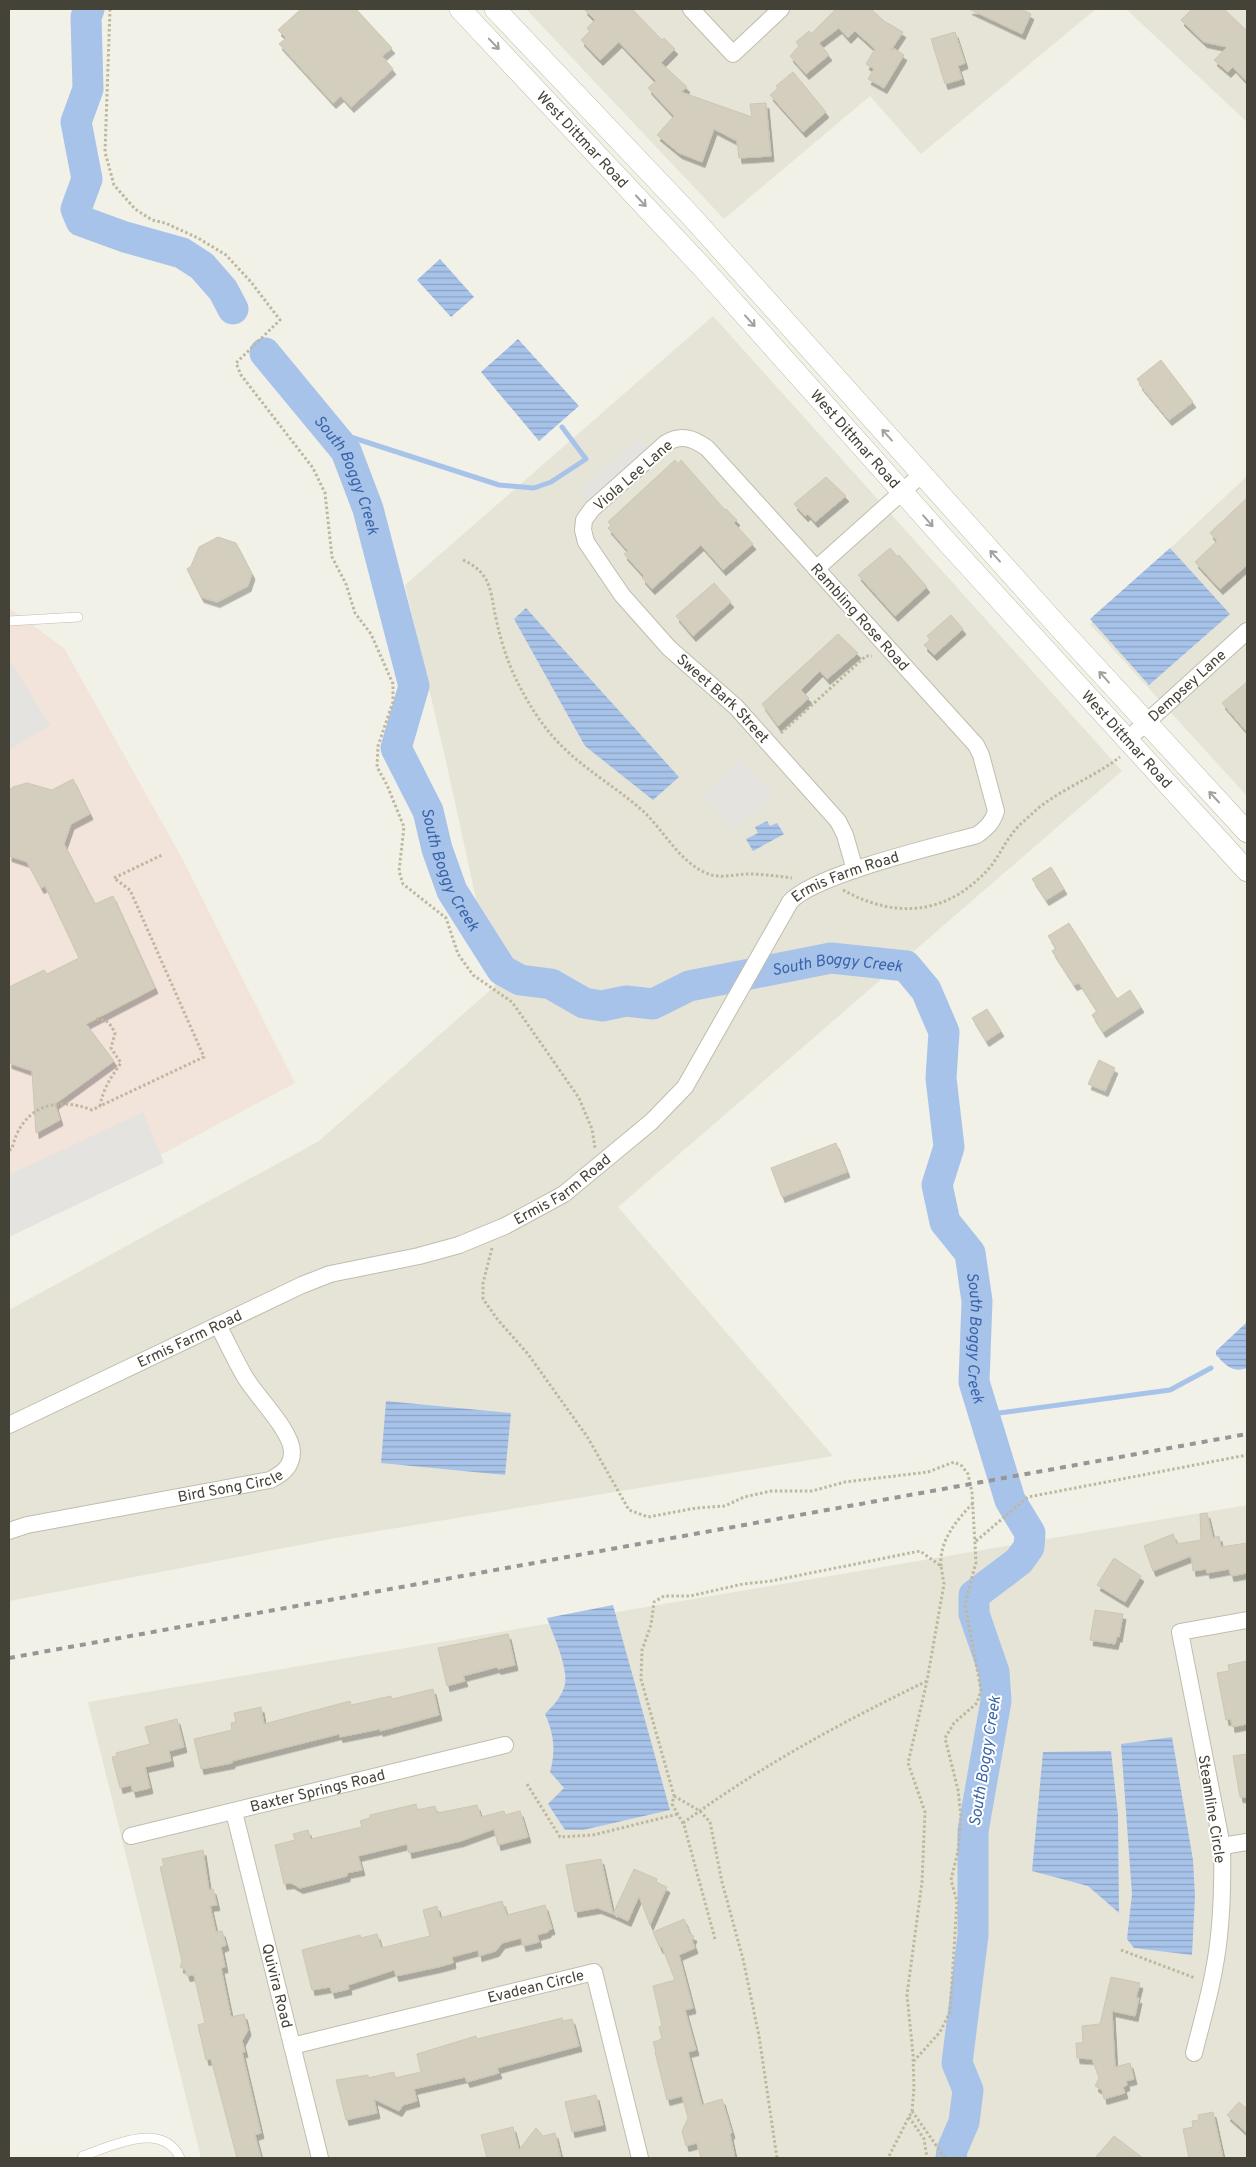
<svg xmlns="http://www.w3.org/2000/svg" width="1256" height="2167" font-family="Overpass,sans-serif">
<defs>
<pattern id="water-rules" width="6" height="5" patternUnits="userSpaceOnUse" patternTransform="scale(1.25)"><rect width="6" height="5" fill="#a8c3ea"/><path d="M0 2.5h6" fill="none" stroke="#8ba0be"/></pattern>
<filter id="shadow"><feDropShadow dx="3" dy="5.5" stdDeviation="0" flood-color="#0004"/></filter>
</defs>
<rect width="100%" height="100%" fill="#f2f1e7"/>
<!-- residential -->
<path fill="#e6e4d6" d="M 526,9 L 1096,9 L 921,154 L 870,96 L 724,219 Z
M 1126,9 L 1247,9 L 1247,122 Z
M 713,316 L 1122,771 L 618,1207 L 833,1456 L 336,1538 L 9,1601 L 9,1310 L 319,1141 L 495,986 L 447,766 L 405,585 Z
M 1247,476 L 1247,796 L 1090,624 Z
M 1247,1505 L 1247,2158 L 201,2158 L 88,1702 Z"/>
<!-- medical -->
<path fill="#f2e3db" d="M 9,608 L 64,648 L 183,860 L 295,1083 L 9,1236 Z"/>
<!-- parking -->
<path fill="#e4e3df" d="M 639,437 L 648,447 L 589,502 L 579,491 Z
M 9,659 L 50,725 L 9,750 Z
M 741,760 L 773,795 L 734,830 L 702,795 Z
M 143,1112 L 164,1163 L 9,1237 L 9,1175 Z"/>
<!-- water -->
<path fill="url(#water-rules)" d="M 440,259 L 474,297 L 451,317 L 417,280 Z
M 518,339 L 579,406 L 539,441 L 481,372 Z
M 1170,548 L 1230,614 L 1149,685 L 1090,619 Z
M 526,608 L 679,777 L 653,800 L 585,746 L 514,619 Z
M 767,821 L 770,826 L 777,823 L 784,834 L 753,851 L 746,839 L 758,833 L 755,827 Z
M 1247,1322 L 1247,1368 C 1232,1373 1227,1366 1216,1355 L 1216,1351 Z
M 386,1401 L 511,1413 L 505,1475 L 381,1463 Z
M 613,1605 L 670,1810 L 583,1830 L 565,1830 L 548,1804 L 564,1788 L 550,1772 C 556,1751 554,1734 545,1714 C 553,1706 563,1695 565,1684 C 568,1666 553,1635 547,1618 Z
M 1172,1737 L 1193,1860 L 1195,1896 L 1192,1955 L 1134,1948 L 1127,1939 L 1132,1894 L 1121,1744 Z
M 1111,1751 L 1118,1815 L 1119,1913 L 1088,1886 L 1032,1871 L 1043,1752 Z"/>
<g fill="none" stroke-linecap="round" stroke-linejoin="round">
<!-- stream -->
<path stroke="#a8c3ea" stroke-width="5" d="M 329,430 L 499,485 L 534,488 L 551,482 L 586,459 L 562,427
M 984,1415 L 1170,1390 L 1211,1368"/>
<!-- river -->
<g stroke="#a8c3ea" stroke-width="31">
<path d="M 89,9 L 86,17 L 88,89 L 76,122 L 87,179 L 76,209 L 81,221 L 125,237 L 182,253 L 202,266 L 223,290 L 233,309"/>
<path id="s1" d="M 265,353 L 346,451 L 368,509 L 414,686 L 396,748 L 428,811 L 437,849 L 452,891 L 502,970 L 520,980 L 551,984 L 584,1003 L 602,1006 L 626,1001 L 653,1004 L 689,986 L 831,958 L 906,966 L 926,990 L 944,1032 L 941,1078 L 949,1147 L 937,1185 L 945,1222 L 970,1253 L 977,1301 L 974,1382 L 1010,1500 L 1030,1533 L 1029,1547 L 1019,1561 L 974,1595 L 974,1614 L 994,1672 L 996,1701 L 973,1831 L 973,1935 L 957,2063 L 968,2090 L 964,2122 L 952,2150 L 951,2158"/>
</g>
</g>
<!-- building -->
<path fill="#d3cebd" stroke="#cdc7b1" filter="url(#shadow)" d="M 301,9 L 356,9 L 392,48 L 382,56 L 393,69 L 351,107 L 341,96 L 333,103 L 279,44 L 286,38 L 278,30 Z
M 584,9 L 632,9 L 662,40 L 664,38 L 675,49 L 661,63 L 687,87 L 681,92 L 752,117 L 750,104 L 766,103 L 771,156 L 739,158 L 737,141 L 714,129 L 702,162 L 679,153 L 657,135 L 674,116 L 648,88 L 656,81 L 619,42 L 600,60 L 581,40 L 590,31 L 587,28 L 595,20 Z
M 836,9 L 871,9 L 884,21 L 903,32 L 891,50 L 895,49 L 904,55 L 884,88 L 868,79 L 874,69 L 866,64 L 875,49 L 855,31 L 848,38 L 839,28 L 819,43 L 829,55 L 806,74 L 790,56 L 799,46 L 796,42 L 809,31 L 811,34 Z
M 969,9 L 1021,9 L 1031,14 L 1022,34 Z
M 1192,9 L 1224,9 L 1247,31 L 1247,82 L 1233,67 L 1228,72 L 1214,60 L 1227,47 L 1204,42 L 1181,20 Z
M 955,32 L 965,63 L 958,66 L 962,79 L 945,84 L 931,39 Z
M 793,72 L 826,112 L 803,132 L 770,95 L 778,88 L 776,86 Z
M 1161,360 L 1193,402 L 1169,420 L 1139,384 L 1140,383 L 1137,379 Z
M 675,460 L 678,464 L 681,460 L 725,510 L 726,509 L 737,520 L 734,523 L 753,544 L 723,570 L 701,545 L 652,589 L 642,578 L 644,576 L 624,554 L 628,551 L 608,528 L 611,525 L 608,522 Z
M 826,477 L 846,496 L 815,522 L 808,514 L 805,516 L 794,504 Z
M 1247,498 L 1247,565 L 1220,589 L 1195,562 L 1217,541 L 1210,533 Z
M 218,537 L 236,543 L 252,574 L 248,586 L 217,602 L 201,597 L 187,569 L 191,566 L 199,547 Z
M 890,548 L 898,557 L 899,555 L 927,587 L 895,616 L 858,575 Z
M 714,583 L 731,602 L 693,636 L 676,616 Z
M 951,615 L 963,629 L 934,655 L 924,645 L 930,640 L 927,636 Z
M 838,634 L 858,653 L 827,679 L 820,671 L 801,690 L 809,698 L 778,726 L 762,704 Z
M 1247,682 L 1247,732 L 1222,703 Z
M 73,779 L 90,814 L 71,824 L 64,844 L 95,904 L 113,896 L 155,988 L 86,1024 L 114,1061 L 55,1104 L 60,1120 L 36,1133 L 32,1071 L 9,1063 L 9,987 L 44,970 L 47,974 L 79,958 L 45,886 L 41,888 L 27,862 L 9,856 L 9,790 L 13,787 L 27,783 L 52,790 Z
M 1051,867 L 1064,889 L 1046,900 L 1032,879 Z
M 1069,923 L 1117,999 L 1130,990 L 1141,1007 L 1103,1032 L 1092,1015 L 1097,1011 L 1079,983 L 1074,985 L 1052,951 L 1056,948 L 1048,936 Z
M 987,1009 L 1001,1031 L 986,1041 L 972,1018 Z
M 1099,1060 L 1115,1068 L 1105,1091 L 1088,1084 Z
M 836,1143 L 847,1172 L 782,1197 L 771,1168 Z
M 1207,1513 L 1213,1538 L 1219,1536 L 1221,1547 L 1247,1543 L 1247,1573 L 1231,1576 L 1229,1569 L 1207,1573 L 1206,1569 L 1193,1571 L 1191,1556 L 1153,1571 L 1144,1546 L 1173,1534 L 1177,1544 L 1201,1540 L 1200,1514 Z
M 1114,1558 L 1141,1576 L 1125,1602 L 1097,1585 Z
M 1095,1610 L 1123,1614 L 1119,1637 L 1117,1636 L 1115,1644 L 1090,1640 Z
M 508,1634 L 515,1665 L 498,1669 L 497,1667 L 463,1676 L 465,1681 L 447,1686 L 438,1648 Z
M 1247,1661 L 1247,1724 L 1232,1727 L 1231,1719 L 1226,1720 L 1217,1673 L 1229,1671 L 1228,1665 Z
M 433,1689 L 439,1715 L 380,1731 L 380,1729 L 340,1737 L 339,1734 L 232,1761 L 232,1763 L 201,1769 L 194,1739 L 232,1730 L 231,1723 L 236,1722 L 234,1713 L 261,1707 L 264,1724 L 350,1701 L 351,1705 L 391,1696 L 392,1699 Z
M 177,1719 L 184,1747 L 169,1751 L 171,1761 L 145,1767 L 150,1788 L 133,1792 L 131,1785 L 120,1788 L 112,1757 L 117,1756 L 116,1753 L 150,1744 L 145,1727 Z
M 1247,1754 L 1247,1797 L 1240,1797 L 1233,1756 Z
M 416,1804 L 417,1810 L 435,1806 L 437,1813 L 477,1805 L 481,1817 L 504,1811 L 505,1815 L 520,1811 L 528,1837 L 498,1845 L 494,1829 L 461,1841 L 409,1853 L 407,1844 L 358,1856 L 362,1870 L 347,1873 L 347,1876 L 300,1888 L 291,1883 L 284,1884 L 275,1845 L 295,1840 L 293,1834 L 308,1830 L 311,1839 L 362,1827 L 360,1821 L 370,1818 L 370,1815 Z
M 203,1850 L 209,1890 L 213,1889 L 217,1905 L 210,1906 L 216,1932 L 222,1931 L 226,1945 L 221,1947 L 225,1967 L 221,1968 L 231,2017 L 244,2014 L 248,2030 L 242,2041 L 245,2052 L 242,2052 L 261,2133 L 255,2135 L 261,2158 L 237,2158 L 211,2059 L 206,2060 L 198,2025 L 205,2023 L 194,1975 L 187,1976 L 185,1969 L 180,1967 L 182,1961 L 160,1867 L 164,1866 L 162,1859 Z
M 601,1859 L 613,1914 L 598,1908 L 575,1912 L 566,1865 Z
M 634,1869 L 657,1879 L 656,1882 L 667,1887 L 650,1925 L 639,1896 L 628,1921 L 613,1914 Z
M 502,1901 L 507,1915 L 545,1905 L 552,1929 L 548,1930 L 548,1932 L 537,1935 L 539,1942 L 523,1946 L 521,1938 L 502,1943 L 496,1951 L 479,1956 L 478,1950 L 452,1957 L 453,1963 L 438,1967 L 396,1976 L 394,1970 L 348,1985 L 349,1989 L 332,1993 L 330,1987 L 312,1990 L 302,1950 L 360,1935 L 361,1938 L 377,1934 L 381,1948 L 430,1936 L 423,1910 L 437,1906 L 440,1918 Z
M 684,1919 L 690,1934 L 694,1936 L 692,1940 L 695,1948 L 679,1955 L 693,2008 L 685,2010 L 696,2050 L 688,2052 L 702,2105 L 722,2099 L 732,2133 L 730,2134 L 735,2158 L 701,2158 L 697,2143 L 686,2146 L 682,2131 L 688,2118 L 682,2096 L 667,2100 L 655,2052 L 656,2052 L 653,2042 L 662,2039 L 659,2027 L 662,2026 L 653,1986 L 675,1980 L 662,1947 L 660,1948 L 653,1932 Z
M 1111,1977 L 1140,1983 L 1136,1998 L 1139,1998 L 1135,2016 L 1112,2011 L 1115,2067 L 1130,2063 L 1134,2079 L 1126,2081 L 1127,2085 L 1123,2087 L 1125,2093 L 1104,2099 L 1102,2090 L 1095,2086 L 1099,2078 L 1092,2059 L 1077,2058 L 1076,2043 L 1083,2043 L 1082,2026 L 1100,2024 Z
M 562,2018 L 563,2021 L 572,2019 L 579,2046 L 497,2068 L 499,2073 L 467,2082 L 465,2077 L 414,2089 L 417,2101 L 403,2105 L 399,2111 L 374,2099 L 377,2113 L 346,2120 L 336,2080 L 368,2075 L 368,2078 L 394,2072 L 395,2078 L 421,2072 L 417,2054 L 476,2036 L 477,2039 Z
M 596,2095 L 603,2125 L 572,2132 L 565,2102 Z
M 1239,2102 L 1247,2109 L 1247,2133 L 1227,2115 Z
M 1213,2112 L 1223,2158 L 1189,2158 L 1183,2129 L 1193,2127 L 1192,2121 L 1199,2120 L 1198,2115 Z
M 513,2127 L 519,2150 L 536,2128 L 543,2136 L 555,2133 L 561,2158 L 487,2158 L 481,2135 Z
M 1114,2136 L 1143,2158 L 1095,2158 Z"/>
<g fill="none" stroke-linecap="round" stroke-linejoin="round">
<defs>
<path id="service" d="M 9,621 L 78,617
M 82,2158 L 83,2156 C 111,2146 163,2120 180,2158"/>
<g id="minor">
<path d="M 691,9 L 733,54 L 781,9"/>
<path d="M 816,569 L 922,474"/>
<path id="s2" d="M 1127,740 L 1247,631"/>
<path id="s3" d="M 9,1425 L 302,1285 L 330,1274 L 419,1256 L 459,1245 L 505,1226 L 564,1194 L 651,1122 L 685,1087 L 790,902 C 813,875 937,846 977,835 C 987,828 993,822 996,811 L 981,755 L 976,745 L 707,448 C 693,438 681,434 666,443 L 592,509 L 584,520 L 583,530 L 586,542 L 622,595 L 669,648 L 736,707 L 838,821 L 845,835 L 855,870"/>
<path id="s4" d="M 9,1531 L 27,1525 L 270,1480 C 282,1474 292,1467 292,1452 C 292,1431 256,1396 245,1377 C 235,1360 227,1342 218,1325"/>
<path id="s5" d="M 234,1812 L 320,2158"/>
<path id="s6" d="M 131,1836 L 505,1745"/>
<path d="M 1222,1846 L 1247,1842"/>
<path id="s7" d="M 292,2046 L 594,1972 L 640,2158"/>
<path d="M 1194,2053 C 1201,2025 1209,1998 1214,1970 C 1222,1929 1223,1888 1222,1846 L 1180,1632 L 1247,1620"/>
</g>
<g id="tertiary">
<path id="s8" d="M 460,9 L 702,267 L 947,542 L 1247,871"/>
<path d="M 495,9 L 691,216 L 1057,625 L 1247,832"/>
</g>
</defs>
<!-- service casing -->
<use href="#service" stroke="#c0bdad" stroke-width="10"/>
<!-- minor casing -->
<use href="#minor" stroke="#c0bdad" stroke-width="18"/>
<!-- tertiary casing -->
<use href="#tertiary" stroke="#c0bdad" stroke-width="22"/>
<!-- path -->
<path stroke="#bdb89d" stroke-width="3" stroke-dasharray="2.5 2.5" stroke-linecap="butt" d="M 110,9 L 105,152 L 114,185 L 135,209 L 152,220 L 165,223 L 198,238 L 226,255 L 251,282 L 280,320 L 236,363 L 241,375 L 313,468 L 325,493 L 332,557 L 346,584 L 355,613 L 371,634 L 393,684 L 393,702 L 378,746 L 377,767 L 387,785 L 404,827 L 399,871 L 403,884 L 446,918 L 458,954 L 473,975 L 512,1002 L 531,1029 L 579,1098 L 592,1129 L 595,1148
M 463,560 C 494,574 490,595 497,623 C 501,641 507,660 515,677 C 528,704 544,730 567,751 C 590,773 620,790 644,812 C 664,831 679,861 706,873 C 721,880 738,873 754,874 C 767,875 779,876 792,878
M 781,733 L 866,656 L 872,656
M 843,890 C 897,920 949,915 991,866 C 999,856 1004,844 1012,834 C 1018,825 1028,818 1036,810 C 1061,789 1094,777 1120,757
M 96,1019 C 107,1019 110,1023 115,1033 L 111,1048 L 121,1063 C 111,1077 103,1089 100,1106 L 204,1057 L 130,890 L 114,878 L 162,855
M 9,1150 L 12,1149 C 21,1108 54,1095 92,1110 L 100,1106
M 492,1248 L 483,1283 L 483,1299 L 498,1320 L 528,1354 L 588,1438 L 629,1510 L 648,1517 L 696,1508 L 725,1506 L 744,1497 L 771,1491 L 812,1491 L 845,1482 L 928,1472 L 954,1462 L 962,1466 L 968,1474 L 972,1492 L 976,1562 L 965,1605 L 981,1690 L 977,1703 L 954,1723 L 945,1738 L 958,1790 L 961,1817 L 958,1851 L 951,1880 L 957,1902 L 950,2012 L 940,2032 L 914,2061
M 976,1541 L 1028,1497 L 1247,1455
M 941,1566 C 939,1541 956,1521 973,1503
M 527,1784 L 560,1837 L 593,1835 L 678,1814
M 674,1796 L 700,1811 L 710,1822 L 722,1882 L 743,1959 L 759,2036 L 777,2158
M 683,1823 C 759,1767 842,1722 927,1681
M 715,1939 L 684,1825 L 672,1804 L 674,1796 L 641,1679 L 642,1650 L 651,1625 L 654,1602 L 664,1596 L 690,1596 L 743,1584 L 771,1581 L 920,1551 L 941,1566 L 944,1584 L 927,1681 L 908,1763 L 925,1812 L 922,1882 L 907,1995 L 913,2054 L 914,2088 L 912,2111 L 888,2158
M 1121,1950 L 1195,1978
M 912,2111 L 945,2158
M 909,2117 L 924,2139 L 927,2158"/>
<!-- service -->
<use href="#service" stroke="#fff" stroke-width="9"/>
<!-- minor -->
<use href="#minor" stroke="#fff" stroke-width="16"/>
<!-- tertiary -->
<use href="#tertiary" stroke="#fff" stroke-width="21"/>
<!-- rail -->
<path stroke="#969696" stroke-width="4" stroke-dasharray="6 6" stroke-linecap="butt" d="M 9,1658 L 1247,1434"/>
</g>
<!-- one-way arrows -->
<defs><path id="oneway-shaft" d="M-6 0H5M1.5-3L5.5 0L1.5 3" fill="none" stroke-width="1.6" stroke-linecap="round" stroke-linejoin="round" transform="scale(1.25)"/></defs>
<g stroke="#a2a09b">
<use href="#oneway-shaft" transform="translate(494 44) rotate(46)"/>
<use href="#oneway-shaft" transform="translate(641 201) rotate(47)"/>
<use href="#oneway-shaft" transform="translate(750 321) rotate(48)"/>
<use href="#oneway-shaft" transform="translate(887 435) rotate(-132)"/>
<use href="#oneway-shaft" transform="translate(928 521) rotate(49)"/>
<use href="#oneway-shaft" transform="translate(995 556) rotate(-132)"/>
<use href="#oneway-shaft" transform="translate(1104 677) rotate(-132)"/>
<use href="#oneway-shaft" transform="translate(1214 797) rotate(-133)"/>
</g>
<g text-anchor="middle" stroke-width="4" stroke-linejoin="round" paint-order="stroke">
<!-- street labels -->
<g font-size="15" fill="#454237" stroke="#fff">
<text dy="5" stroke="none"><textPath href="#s8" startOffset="179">West Dittmar Road</textPath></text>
<text dy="5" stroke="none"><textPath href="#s8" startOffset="584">West Dittmar Road</textPath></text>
<text transform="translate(633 475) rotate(-41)" y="5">Viola Lee Lane</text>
<text transform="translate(860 617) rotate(48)" y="5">Rambling Rose Road</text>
<text dy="5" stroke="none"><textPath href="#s2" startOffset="81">Dempsey Lane</textPath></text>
<text dy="5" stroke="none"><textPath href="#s3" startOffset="2068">Sweet Bark Street</textPath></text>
<text dy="5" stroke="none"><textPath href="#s8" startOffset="989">West Dittmar Road</textPath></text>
<text dy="5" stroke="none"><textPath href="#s3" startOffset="1040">Ermis Farm Road</textPath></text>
<text dy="5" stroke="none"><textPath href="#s3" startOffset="605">Ermis Farm Road</textPath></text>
<text dy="5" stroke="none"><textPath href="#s3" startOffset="200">Ermis Farm Road</textPath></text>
<text dy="5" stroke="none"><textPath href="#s4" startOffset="226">Bird Song Circle</textPath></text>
<text dy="5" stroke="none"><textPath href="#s6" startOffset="192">Baxter Springs Road</textPath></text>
<text transform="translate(1212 1809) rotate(81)" y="5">Steamline Circle</text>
<text dy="5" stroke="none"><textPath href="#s5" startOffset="179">Quivira Road</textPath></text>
<text dy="5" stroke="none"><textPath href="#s7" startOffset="251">Evadean Circle</textPath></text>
</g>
<!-- water labels -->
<g font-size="16" font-style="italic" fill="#3964a8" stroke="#fff">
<text dy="6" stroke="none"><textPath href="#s1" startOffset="149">South Boggy Creek</textPath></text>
<text dy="6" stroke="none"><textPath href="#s1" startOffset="570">South Boggy Creek</textPath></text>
<text dy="6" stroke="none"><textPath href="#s1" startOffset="1035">South Boggy Creek</textPath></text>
<text dy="6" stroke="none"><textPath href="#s1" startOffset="1500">South Boggy Creek</textPath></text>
<text transform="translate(984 1761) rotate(-81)" y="6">South Boggy Creek</text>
</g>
</g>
<!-- border -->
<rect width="1256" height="2167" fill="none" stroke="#454237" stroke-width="20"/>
</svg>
